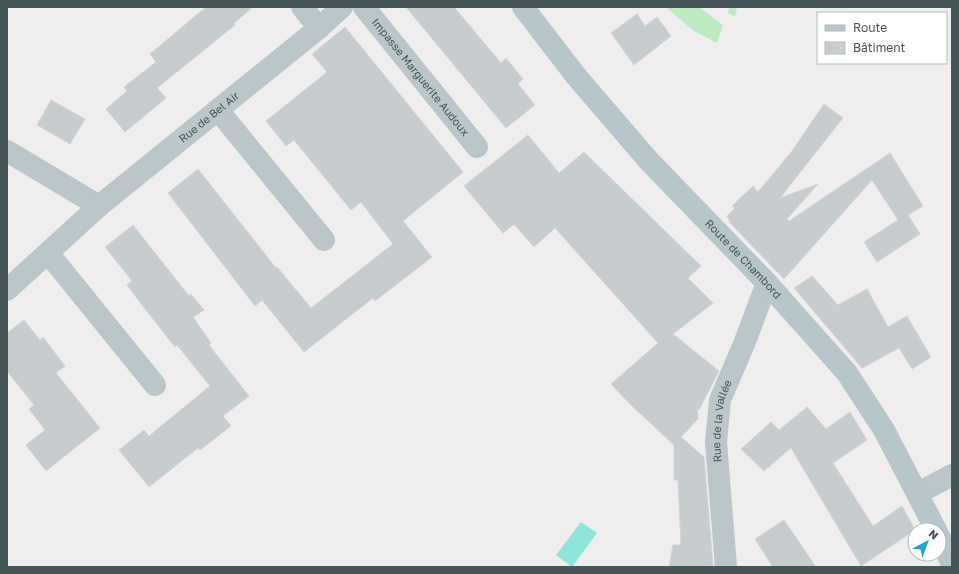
<svg xmlns="http://www.w3.org/2000/svg" width="959" height="574" font-family="'Golos Text',sans-serif">
<rect width="100%" height="100%" fill="#f0edee"/>
<!-- green -->
<path fill="#beeac2" d="M 666,7 L 699,7 L 723,25 L 717,43 L 694,31 Z
M 729,7 L 737,7 L 735,17 L 728,13 Z"/>
<!-- water -->
<path fill="#8fe4dc" d="M 581,522 L 597,533 L 572,567 L 556,555 Z"/>
<!-- building -->
<path fill="#c7ccce" stroke="#d2d5d8" d="M 206,7 L 253,7 L 234,23 L 235,25 L 157,88 L 166,98 L 125,132 L 106,109 L 127,91 L 124,87 L 156,62 L 150,54 Z
M 406,7 L 454,7 L 501,63 L 506,58 L 523,79 L 518,84 L 535,105 L 506,128 Z
M 637,14 L 645,26 L 657,17 L 671,36 L 634,65 L 611,33 Z
M 345,27 L 463,172 L 403,221 L 432,257 L 375,301 L 373,298 L 304,352 L 262,300 L 255,306 L 168,193 L 198,169 L 276,268 L 277,267 L 311,308 L 393,244 L 361,202 L 351,210 L 294,140 L 286,146 L 266,121 L 327,72 L 312,54 Z
M 51,100 L 85,119 L 70,144 L 37,125 Z
M 824,104 L 843,118 L 780,198 L 818,184 L 787,219 L 789,221 L 890,153 L 923,206 L 908,215 L 920,234 L 877,262 L 864,242 L 898,220 L 872,180 L 784,279 L 731,224 L 727,216 L 735,208 L 732,206 L 753,186 L 758,192 L 792,151 Z
M 528,135 L 559,173 L 584,152 L 701,266 L 688,278 L 713,303 L 673,334 L 719,371 L 699,410 L 697,408 L 698,419 L 681,437 L 704,457 L 713,566 L 669,567 L 673,545 L 681,545 L 678,480 L 674,480 L 674,445 L 630,404 L 611,384 L 658,343 L 555,228 L 534,247 L 514,224 L 503,233 L 464,186 Z
M 133,225 L 189,296 L 191,294 L 204,310 L 193,317 L 211,343 L 209,345 L 249,396 L 223,416 L 231,426 L 200,450 L 198,448 L 149,487 L 119,450 L 144,430 L 149,436 L 210,386 L 177,345 L 175,347 L 142,305 L 127,285 L 132,281 L 105,247 Z
M 812,276 L 838,305 L 867,289 L 888,327 L 907,316 L 931,357 L 912,369 L 899,348 L 862,368 L 794,288 Z
M 24,320 L 40,340 L 43,337 L 65,366 L 56,373 L 100,428 L 46,471 L 26,445 L 45,430 L 29,409 L 34,405 L 7,371 L 7,333 Z
M 807,407 L 826,429 L 850,412 L 867,440 L 833,463 L 873,526 L 902,506 L 915,530 L 861,566 L 791,448 L 764,471 L 741,449 L 771,422 L 779,430 Z
M 784,520 L 816,567 L 773,567 L 755,539 Z"/>
<g fill="none" stroke-linecap="round" stroke-linejoin="round">
<!-- minor -->
<g stroke="#bac6c9" stroke-width="22">
<path d="M 302,7 L 319,28"/>
<path id="s1" d="M 364,7 L 477,147"/>
<path d="M 218,110 L 324,240"/>
<path d="M 7,151 L 99,206"/>
<path d="M 48,253 L 155,385"/>
<path id="s2" d="M 7,290 L 99,206 L 319,28 L 342,7"/>
<path d="M 918,493 L 952,475"/>
<path id="s3" d="M 726,567 L 716,442 L 720,400 L 744,344 L 767,283"/>
</g>
<!-- secondary -->
<g stroke="#b7c6cb" stroke-width="22">
<path id="s4" d="M 523,7 L 576,76 L 649,161 L 767,283 L 847,373 L 884,430 L 936,530"/>
<path d="M 939,536 L 952,564"/>
</g>
</g>
<g text-anchor="middle" stroke-width="3" stroke-linejoin="round" paint-order="stroke">
<!-- street labels -->
<g font-size="11" fill="#475659" stroke="#fff">
<text dy="4" stroke="none"><textPath href="#s1" startOffset="90">Impasse Marguerite Audoux</textPath></text>
<text dy="4" stroke="none"><textPath href="#s2" startOffset="266">Rue de Bel Air</textPath></text>
<text dy="4" stroke="none"><textPath href="#s4" startOffset="335">Route de Chambord</textPath></text>
<text dy="4" stroke="none"><textPath href="#s3" startOffset="147">Rue de la Vallée</textPath></text>
</g>
</g>
<!-- border -->
<rect width="959" height="574" fill="none" stroke="#475659" stroke-width="16"/>
<!-- legend -->
<rect x="817" y="12" width="130" height="52" fill="#ffffff" stroke="#b5bbbd"/>
<rect x="825" y="25" width="20" height="6" fill="#b7c6cb" stroke="#b5bbbd"/>
<text x="853" y="32" font-size="12" fill="#475659">Route</text>
<rect x="825" y="42" width="20" height="12" fill="#c7ccce" stroke="#b5bbbd"/>
<text x="853" y="52" font-size="12" fill="#475659">Bâtiment</text>
<!-- north arrow -->
<g transform="translate(927 542) rotate(41)"><circle r="19" fill="#ffffff" stroke="#b5bbbd"/>
<path d="M0-3L7 15L0 10L-7 15Z" fill="#28a3ce"/>
<text y="-6" font-size="11" font-weight="bold" text-anchor="middle" fill="#475659">N</text>
</g>
</svg>
